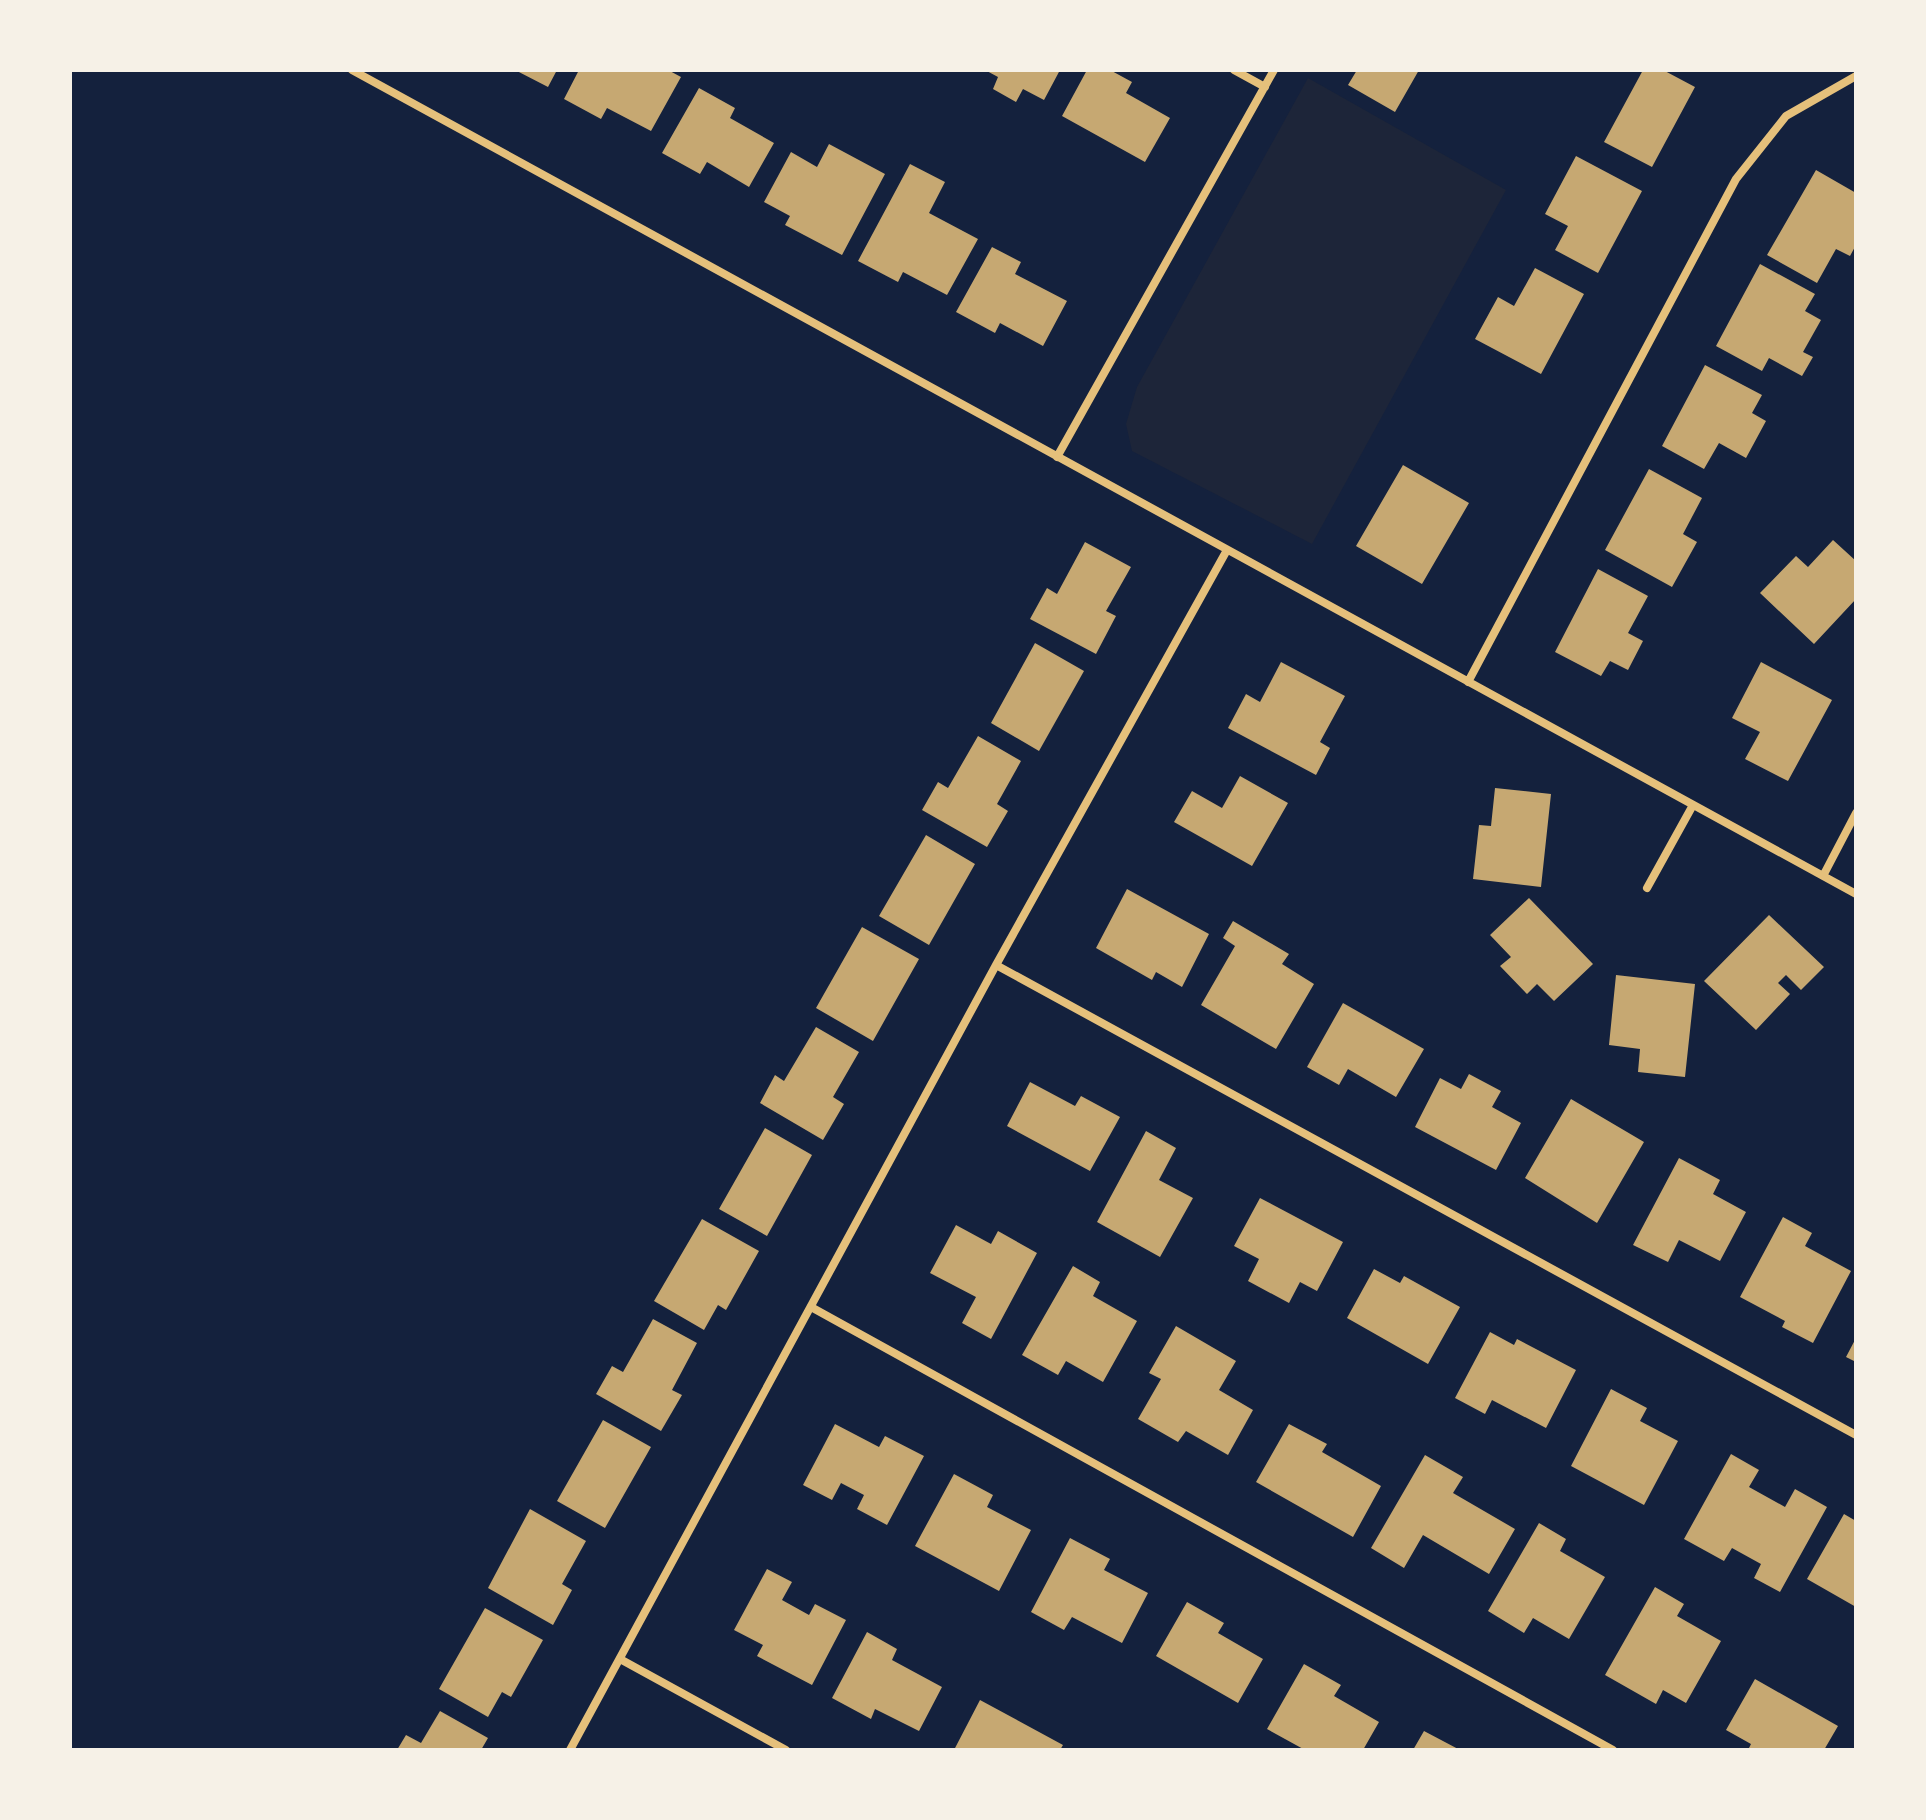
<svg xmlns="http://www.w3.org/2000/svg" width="1926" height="1820" font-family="Inter,sans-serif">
<rect width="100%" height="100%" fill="#14213d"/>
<!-- green -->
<path fill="#1d2539" d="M 1308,78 L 1506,190 L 1312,544 L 1132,451 L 1126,424 L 1137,387 Z"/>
<!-- building -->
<path fill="#c6a872" d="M 515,70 L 557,70 L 548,87 Z
M 579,70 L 668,70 L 681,77 L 651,131 L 607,108 L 601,119 L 564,99 Z
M 985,70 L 1060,70 L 1044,100 L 1023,89 L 1016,102 L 993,89 L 998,77 Z
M 1087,70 L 1110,70 L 1132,82 L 1126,93 L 1170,118 L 1145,162 L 1062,116 Z
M 1357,70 L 1419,70 L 1395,112 L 1348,85 Z
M 1643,70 L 1663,70 L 1695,87 L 1652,167 L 1604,142 Z
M 699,88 L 735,108 L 730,118 L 774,143 L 749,187 L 707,162 L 700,174 L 662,153 Z
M 829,144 L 885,174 L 842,255 L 785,225 L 790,216 L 764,202 L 791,152 L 817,167 Z
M 1576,156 L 1642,191 L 1598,273 L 1555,250 L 1568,226 L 1545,214 Z
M 910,164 L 945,182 L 929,213 L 978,239 L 947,295 L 903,272 L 898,282 L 858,261 Z
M 1816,170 L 1856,193 L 1856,245 L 1850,256 L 1836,249 L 1817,283 L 1767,255 Z
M 992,247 L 1021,262 L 1015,274 L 1067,301 L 1043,346 L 1000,323 L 995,333 L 956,312 Z
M 1760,264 L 1815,294 L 1805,311 L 1821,320 L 1803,352 L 1813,357 L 1802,376 L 1769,358 L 1762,371 L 1716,346 Z
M 1535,268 L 1584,294 L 1541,374 L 1475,339 L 1498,297 L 1514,306 Z
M 1705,365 L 1762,395 L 1752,413 L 1766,421 L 1746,458 L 1719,443 L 1704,469 L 1662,446 Z
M 1403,465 L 1469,503 L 1422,584 L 1356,546 Z
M 1649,469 L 1702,498 L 1683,534 L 1697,542 L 1672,587 L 1605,550 Z
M 1833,540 L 1856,561 L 1856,599 L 1814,644 L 1760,593 L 1796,556 L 1808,567 Z
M 1085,542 L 1131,567 L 1106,611 L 1116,616 L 1096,654 L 1030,619 L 1047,588 L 1057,594 Z
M 1598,569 L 1648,596 L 1628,633 L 1643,641 L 1628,670 L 1610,661 L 1601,676 L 1555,652 Z
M 1035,643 L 1084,671 L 1039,751 L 991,723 Z
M 1281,662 L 1345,696 L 1320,742 L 1330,748 L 1316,775 L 1228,728 L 1246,694 L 1260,702 Z
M 1761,662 L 1832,700 L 1788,781 L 1745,759 L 1760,732 L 1732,718 Z
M 978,736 L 1021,761 L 997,804 L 1008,811 L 987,847 L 922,810 L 938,782 L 948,788 Z
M 1240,776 L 1288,803 L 1252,866 L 1174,822 L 1192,791 L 1222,808 Z
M 1495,788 L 1551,794 L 1541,887 L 1473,879 L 1479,825 L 1491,826 Z
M 926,835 L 975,864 L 929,945 L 879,916 Z
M 1127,889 L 1209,934 L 1182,987 L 1156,972 L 1152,980 L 1096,948 Z
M 1529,898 L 1593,964 L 1554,1001 L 1537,984 L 1527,994 L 1500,966 L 1511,957 L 1490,935 Z
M 1769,915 L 1824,967 L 1801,990 L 1786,975 L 1778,983 L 1790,994 L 1756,1030 L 1704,981 Z
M 1233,921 L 1289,954 L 1282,964 L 1314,984 L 1276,1049 L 1201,1005 L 1235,946 L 1223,938 Z
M 862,927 L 919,959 L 873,1041 L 816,1008 Z
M 1616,975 L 1695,984 L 1685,1077 L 1638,1072 L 1640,1049 L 1609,1045 Z
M 1343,1003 L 1424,1049 L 1396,1097 L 1348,1069 L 1339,1085 L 1307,1067 Z
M 816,1027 L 859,1052 L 833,1097 L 844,1104 L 823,1140 L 760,1103 L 775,1075 L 784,1081 Z
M 1469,1074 L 1501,1091 L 1492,1107 L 1521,1123 L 1496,1170 L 1415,1127 L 1440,1078 L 1461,1089 Z
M 1030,1082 L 1075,1106 L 1081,1096 L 1120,1117 L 1090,1171 L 1007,1126 Z
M 1571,1099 L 1644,1142 L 1597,1223 L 1525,1178 Z
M 765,1128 L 812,1155 L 767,1236 L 719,1209 Z
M 1146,1131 L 1176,1148 L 1159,1180 L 1193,1198 L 1160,1257 L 1097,1222 Z
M 1679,1158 L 1720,1180 L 1713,1194 L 1746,1212 L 1720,1261 L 1679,1240 L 1668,1262 L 1633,1245 Z
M 1260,1198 L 1343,1242 L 1317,1291 L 1300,1282 L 1289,1303 L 1248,1281 L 1259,1259 L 1234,1246 Z
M 1783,1217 L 1812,1233 L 1805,1246 L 1851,1271 L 1813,1343 L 1782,1327 L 1785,1321 L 1740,1297 Z
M 702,1219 L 759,1251 L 726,1310 L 718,1305 L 704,1330 L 654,1301 Z
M 956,1225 L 991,1244 L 998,1231 L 1037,1253 L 991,1339 L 962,1323 L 976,1297 L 930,1273 Z
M 1073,1266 L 1100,1282 L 1093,1296 L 1137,1321 L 1103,1382 L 1066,1361 L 1058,1375 L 1022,1355 Z
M 1374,1269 L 1400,1283 L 1404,1276 L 1460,1307 L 1428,1364 L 1347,1318 Z
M 653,1319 L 697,1343 L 672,1390 L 682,1395 L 661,1431 L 596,1394 L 612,1366 L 623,1372 Z
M 1176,1326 L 1236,1361 L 1219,1390 L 1253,1410 L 1228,1455 L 1186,1431 L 1178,1442 L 1138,1419 L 1161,1379 L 1149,1373 Z
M 1490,1332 L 1514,1345 L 1517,1339 L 1576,1370 L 1546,1428 L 1492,1400 L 1485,1414 L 1455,1398 Z
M 1856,1338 L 1856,1362 L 1846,1357 Z
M 1611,1389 L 1647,1408 L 1640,1421 L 1678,1441 L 1644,1505 L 1571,1466 Z
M 603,1420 L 651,1447 L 605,1528 L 557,1501 Z
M 835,1424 L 879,1447 L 885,1436 L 924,1456 L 887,1525 L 857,1509 L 864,1495 L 841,1483 L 832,1500 L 803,1485 Z
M 1289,1424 L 1327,1444 L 1322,1452 L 1381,1486 L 1353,1537 L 1256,1482 Z
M 1731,1454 L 1759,1470 L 1749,1487 L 1785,1507 L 1795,1489 L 1827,1507 L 1780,1592 L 1754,1578 L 1761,1564 L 1732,1548 L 1724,1561 L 1684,1539 Z
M 1425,1455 L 1463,1477 L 1453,1493 L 1515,1529 L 1489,1574 L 1423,1535 L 1404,1568 L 1371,1548 Z
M 954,1474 L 993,1495 L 987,1507 L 1031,1530 L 999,1591 L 915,1546 Z
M 530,1509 L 586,1541 L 562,1584 L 572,1590 L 553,1625 L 488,1588 Z
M 1844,1514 L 1856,1521 L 1856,1607 L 1807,1579 Z
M 1539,1523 L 1566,1539 L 1560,1551 L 1605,1577 L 1569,1639 L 1533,1618 L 1524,1633 L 1488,1611 Z
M 1070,1538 L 1110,1559 L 1104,1570 L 1148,1593 L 1122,1643 L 1072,1617 L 1064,1630 L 1031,1612 Z
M 767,1569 L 792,1582 L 782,1600 L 809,1615 L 815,1604 L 846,1620 L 812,1685 L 757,1656 L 763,1645 L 734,1630 Z
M 1655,1587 L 1684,1604 L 1677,1616 L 1721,1641 L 1686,1703 L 1663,1690 L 1656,1704 L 1605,1675 Z
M 1187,1602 L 1224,1623 L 1218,1633 L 1263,1659 L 1238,1703 L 1156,1656 Z
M 485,1608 L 543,1640 L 511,1697 L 502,1692 L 488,1717 L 439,1689 Z
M 867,1632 L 897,1649 L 892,1660 L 942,1687 L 919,1731 L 875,1709 L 871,1719 L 832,1698 Z
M 1304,1664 L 1341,1685 L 1334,1696 L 1379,1722 L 1363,1750 L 1305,1750 L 1267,1729 Z
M 1755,1679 L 1838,1726 L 1824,1750 L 1748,1750 L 1751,1744 L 1726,1730 Z
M 980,1700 L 1063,1745 L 1060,1750 L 954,1750 Z
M 440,1711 L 488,1738 L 481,1750 L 397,1750 L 406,1735 L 421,1743 Z
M 1424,1731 L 1460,1750 L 1413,1750 Z"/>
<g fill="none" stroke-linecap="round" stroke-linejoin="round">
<!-- minor -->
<path stroke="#e5c07b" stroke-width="8" d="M 352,70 L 1856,894
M 1234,70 L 1265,87
M 1057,457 L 1274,70
M 1468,682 L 1736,179 L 1786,116 L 1856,76
M 1823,876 L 1856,813
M 1647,888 L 1693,805
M 996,965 L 1856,1435
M 811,1307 L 1613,1750
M 620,1659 L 786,1750
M 570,1750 L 996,965 L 1227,550"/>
</g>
<!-- border -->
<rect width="1926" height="1820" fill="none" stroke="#f6f1e7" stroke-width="144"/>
</svg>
